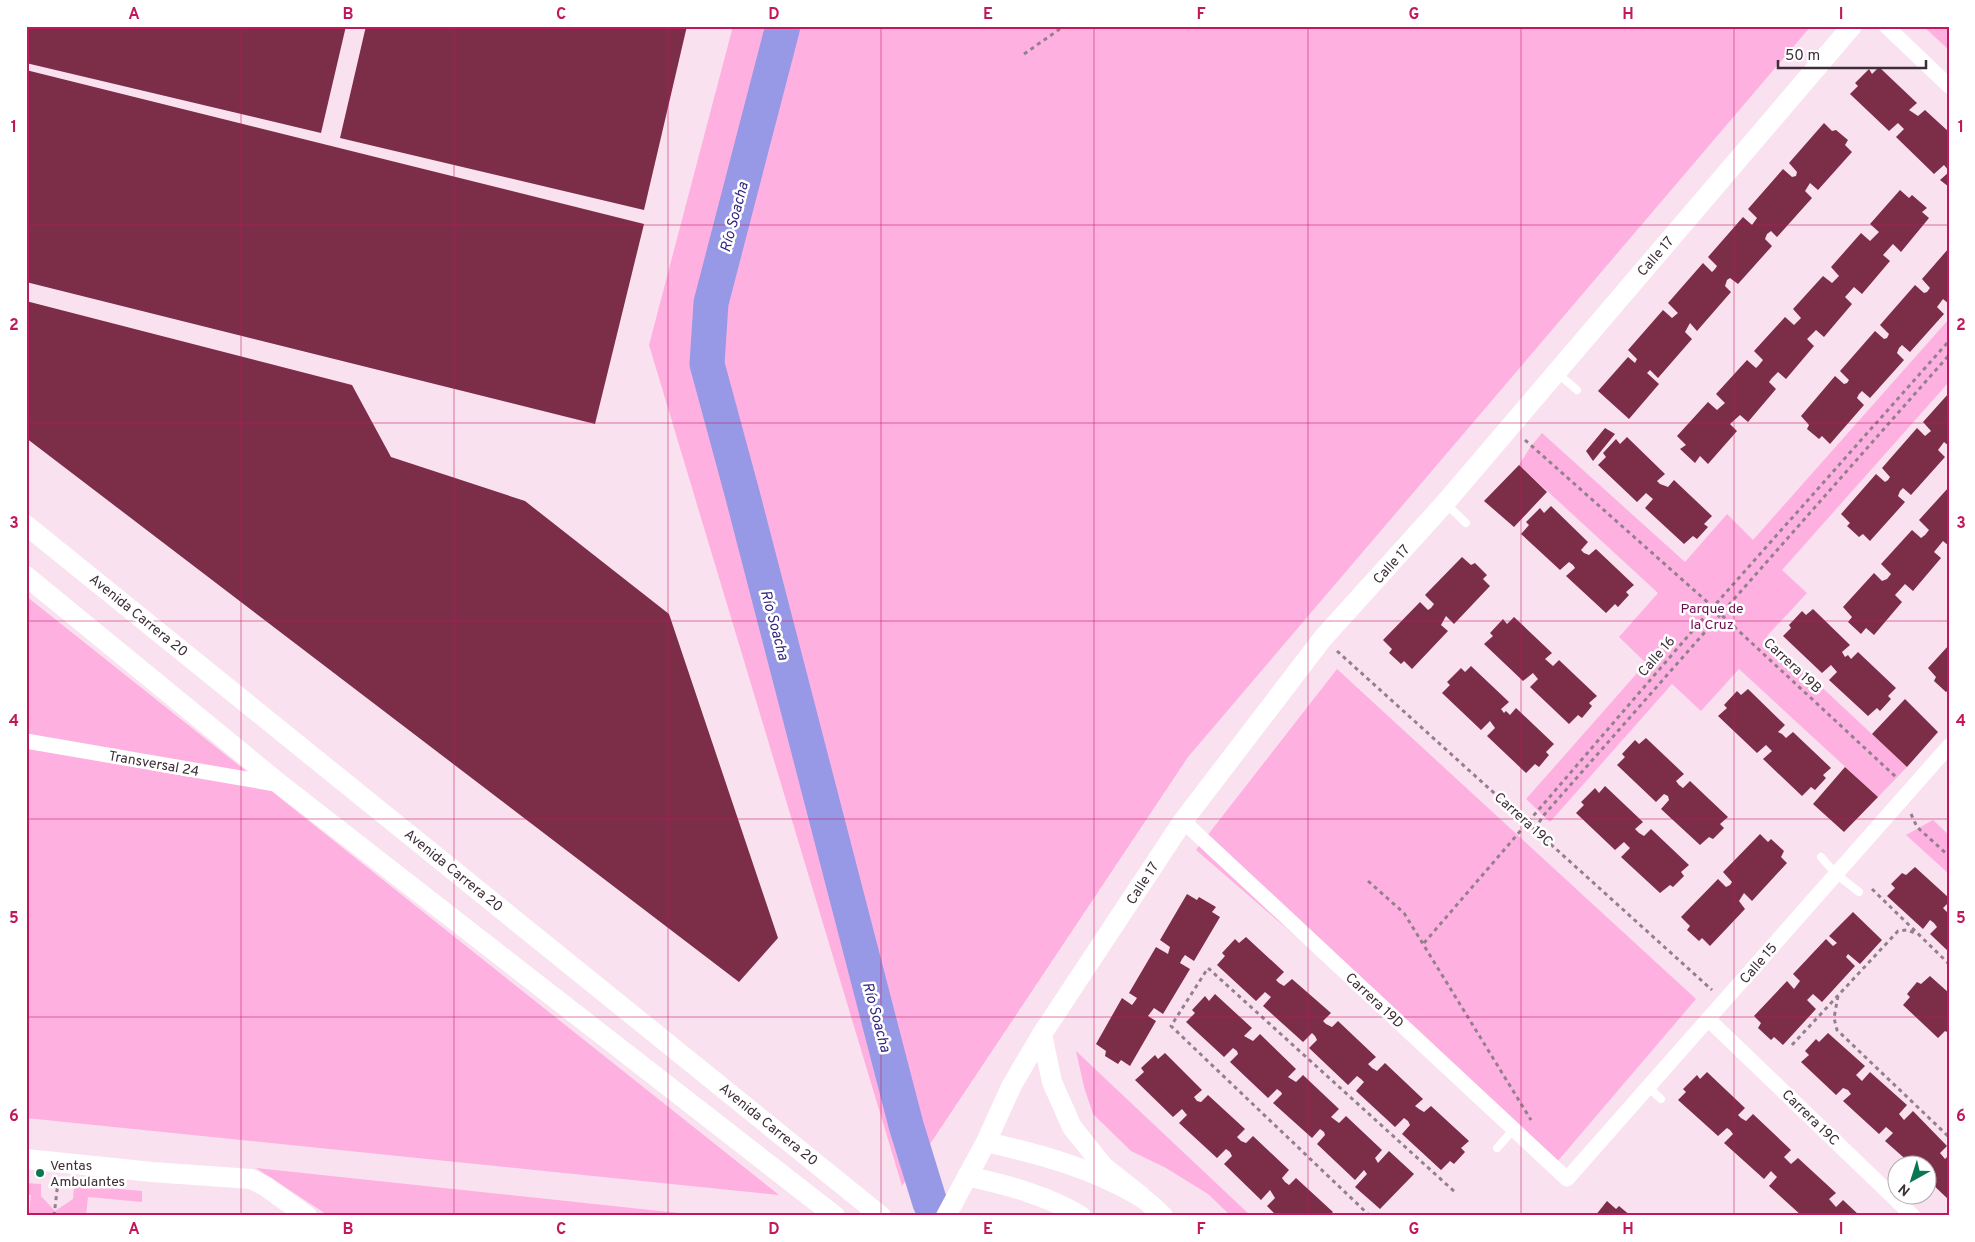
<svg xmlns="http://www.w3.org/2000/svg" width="1975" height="1242" font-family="Overpass,sans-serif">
<rect width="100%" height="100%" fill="#fae1f0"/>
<!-- green -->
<path fill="#feb1e1" d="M 733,26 L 1811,26 L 1188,757 L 902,1186 L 649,345 Z
M 1923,26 L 1949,26 L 1949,50 Z
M 1949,319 L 1949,382 L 1782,570 L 1807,593 L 1767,636 L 1907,767 L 1878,797 L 1739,669 L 1701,711 L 1672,684 L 1550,822 L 1526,799 L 1646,663 L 1619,637 L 1658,593 L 1519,465 L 1531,446 L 1542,433 L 1685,562 L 1727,514 L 1753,540 Z
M 26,596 L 779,1195 L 26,1118 Z
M 1337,669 L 1696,999 L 1557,1162 L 1196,850 Z
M 1933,820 L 1949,835 L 1949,874 L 1906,835 Z
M 1076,1051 L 1251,1216 L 1231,1216 L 1208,1194 L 1166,1168 L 1131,1151 L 1093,1114 L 1084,1087 Z
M 256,1168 L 707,1216 L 329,1216 Z
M 26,1183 L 41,1184 L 41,1196 L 55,1211 L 73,1199 L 74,1185 L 142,1191 L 142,1202 L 88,1197 L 86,1216 L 29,1216 L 31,1195 L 26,1194 Z"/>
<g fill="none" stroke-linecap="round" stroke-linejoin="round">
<!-- river -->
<path stroke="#9799e6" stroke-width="35" d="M 783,26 L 711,303 L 707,364 L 742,493 L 906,1125 L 930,1203 L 942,1216"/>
</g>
<!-- building -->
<path fill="#7c2d48" d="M 26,26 L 346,26 L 321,133 L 26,63 Z
M 366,26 L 687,26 L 644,210 L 340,138 Z
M 1879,67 L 1917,103 L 1909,110 L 1918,116 L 1925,110 L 1949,132 L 1949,171 L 1944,165 L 1934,174 L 1896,137 L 1904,129 L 1898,123 L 1889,131 L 1850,94 L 1858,86 L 1855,83 L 1869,69 L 1872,74 Z
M 26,70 L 644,224 L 595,424 L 26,282 Z
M 1824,123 L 1832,131 L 1836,130 L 1848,140 L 1845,145 L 1852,152 L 1818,190 L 1810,183 L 1805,191 L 1812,198 L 1777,237 L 1771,231 L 1767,234 L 1765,239 L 1772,246 L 1738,284 L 1730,278 L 1727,280 L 1725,286 L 1731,292 L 1697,331 L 1690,323 L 1685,332 L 1692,339 L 1658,378 L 1650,370 L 1647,373 L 1659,384 L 1629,419 L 1598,391 L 1628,357 L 1635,363 L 1637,359 L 1628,350 L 1663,310 L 1672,318 L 1678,313 L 1668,303 L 1703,263 L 1712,272 L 1715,269 L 1717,266 L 1708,257 L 1743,217 L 1752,225 L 1757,218 L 1748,209 L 1783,169 L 1792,177 L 1796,176 L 1797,172 L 1789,163 Z
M 1949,172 L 1949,187 L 1940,180 Z
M 1900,190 L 1909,198 L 1912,195 L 1927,208 L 1922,212 L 1929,218 L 1901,252 L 1893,244 L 1883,255 L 1890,261 L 1862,294 L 1854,287 L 1845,297 L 1852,304 L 1824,337 L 1816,330 L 1807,339 L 1814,346 L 1786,379 L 1778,372 L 1772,378 L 1769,382 L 1776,389 L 1748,422 L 1740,415 L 1730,424 L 1737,431 L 1708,464 L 1700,456 L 1695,463 L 1680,449 L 1686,445 L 1677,436 L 1708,402 L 1717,410 L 1725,403 L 1716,394 L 1747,360 L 1756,368 L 1759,365 L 1763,360 L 1754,351 L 1785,317 L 1794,325 L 1801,318 L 1793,309 L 1823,276 L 1832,283 L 1839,276 L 1831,267 L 1861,233 L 1870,241 L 1879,232 L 1870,224 Z
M 1949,248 L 1949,304 L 1943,299 L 1937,307 L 1944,314 L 1910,352 L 1902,345 L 1899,348 L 1897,353 L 1904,360 L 1870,398 L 1862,391 L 1859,394 L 1857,398 L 1864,405 L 1830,444 L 1822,436 L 1819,439 L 1807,429 L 1809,425 L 1801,416 L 1835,376 L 1844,384 L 1847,383 L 1849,380 L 1840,371 L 1875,331 L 1884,339 L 1887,338 L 1889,334 L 1880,325 L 1915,285 L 1924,293 L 1927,292 L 1930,288 L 1922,279 Z
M 26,301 L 352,385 L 391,457 L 525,501 L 669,614 L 778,938 L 739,982 L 26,438 Z
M 1949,393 L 1949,446 L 1944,442 L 1938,450 L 1945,457 L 1911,495 L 1903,488 L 1900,491 L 1898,496 L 1905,502 L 1870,541 L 1863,534 L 1859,537 L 1847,526 L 1850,523 L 1841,514 L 1876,474 L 1885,482 L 1888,480 L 1890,477 L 1882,468 L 1917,428 L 1925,436 L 1931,431 L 1923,422 Z
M 1605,428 L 1615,434 L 1593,461 L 1586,451 Z
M 1627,437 L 1665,474 L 1657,481 L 1660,484 L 1668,487 L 1674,480 L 1712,516 L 1704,524 L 1708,527 L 1697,539 L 1693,536 L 1684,544 L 1645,508 L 1653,499 L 1646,493 L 1637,502 L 1598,465 L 1606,457 L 1603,453 L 1616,439 L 1620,444 Z
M 1519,465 L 1547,492 L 1514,527 L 1484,501 Z
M 1949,487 L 1949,546 L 1943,541 L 1934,552 L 1941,558 L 1913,591 L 1905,584 L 1895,595 L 1902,602 L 1874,635 L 1866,628 L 1861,634 L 1848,622 L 1852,617 L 1843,607 L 1874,573 L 1882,581 L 1887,579 L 1891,574 L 1881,564 L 1912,530 L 1921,538 L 1925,535 L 1929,530 L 1919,520 Z
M 1551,506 L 1588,542 L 1581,550 L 1584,553 L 1589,555 L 1596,549 L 1634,585 L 1626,592 L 1629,595 L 1618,607 L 1615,604 L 1606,613 L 1566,576 L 1575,568 L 1573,565 L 1569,562 L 1560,570 L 1521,534 L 1529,525 L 1526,522 L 1540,508 L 1544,513 Z
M 1462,557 L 1471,565 L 1475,563 L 1487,575 L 1483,579 L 1490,586 L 1454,624 L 1446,616 L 1441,625 L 1448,631 L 1412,669 L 1404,661 L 1401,664 L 1389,653 L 1392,649 L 1383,640 L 1420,602 L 1428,610 L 1431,608 L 1434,604 L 1425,595 Z
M 1813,609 L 1850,645 L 1842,652 L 1845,657 L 1848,655 L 1851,659 L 1858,652 L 1896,688 L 1888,696 L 1891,699 L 1880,711 L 1877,708 L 1868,716 L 1829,680 L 1837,672 L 1831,665 L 1822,673 L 1783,636 L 1791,628 L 1789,625 L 1802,611 L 1806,615 Z
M 1514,617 L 1552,653 L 1545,659 L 1553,666 L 1559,660 L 1597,696 L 1589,703 L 1592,706 L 1582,718 L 1578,715 L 1569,724 L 1530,687 L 1538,679 L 1533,673 L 1523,681 L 1484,644 L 1493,636 L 1490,633 L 1503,619 L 1507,624 Z
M 1949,645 L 1949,689 L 1946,692 L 1934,681 L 1936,677 L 1928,668 Z
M 1471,666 L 1509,702 L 1501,709 L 1504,713 L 1506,711 L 1510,715 L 1516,708 L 1554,744 L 1546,752 L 1549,755 L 1539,767 L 1535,764 L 1526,773 L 1487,736 L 1495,728 L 1490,721 L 1481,730 L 1442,693 L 1450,685 L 1447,682 L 1461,668 L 1465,672 Z
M 1748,689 L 1785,725 L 1778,732 L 1782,734 L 1786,738 L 1793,732 L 1831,768 L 1823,775 L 1826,778 L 1815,790 L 1811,787 L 1802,796 L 1763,759 L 1772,751 L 1766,745 L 1757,753 L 1718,716 L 1727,708 L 1724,705 L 1737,691 L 1741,695 Z
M 1905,699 L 1938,732 L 1907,767 L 1872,734 Z
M 1646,738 L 1684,774 L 1676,781 L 1679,785 L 1683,788 L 1690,781 L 1728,817 L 1720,824 L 1724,828 L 1713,839 L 1709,837 L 1700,845 L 1661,809 L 1669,800 L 1668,796 L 1664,794 L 1656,802 L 1617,765 L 1625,757 L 1622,754 L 1635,740 L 1639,744 Z
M 1845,767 L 1878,797 L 1844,832 L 1813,804 Z
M 1605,786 L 1643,822 L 1635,829 L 1639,833 L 1644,836 L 1651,829 L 1689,865 L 1681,872 L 1684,876 L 1673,887 L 1670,885 L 1660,893 L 1621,857 L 1630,848 L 1624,842 L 1615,850 L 1576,813 L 1584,805 L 1581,802 L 1595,788 L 1599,793 Z
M 1760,834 L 1768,842 L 1771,839 L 1784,851 L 1781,857 L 1787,863 L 1752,901 L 1744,893 L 1739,901 L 1745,909 L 1710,946 L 1702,938 L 1699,941 L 1687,930 L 1690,926 L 1681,917 L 1718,879 L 1726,887 L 1730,885 L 1732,882 L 1723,872 Z
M 1915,867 L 1949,898 L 1949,902 L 1943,908 L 1949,914 L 1949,952 L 1930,934 L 1937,927 L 1934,923 L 1930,920 L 1923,929 L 1887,896 L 1895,888 L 1891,884 L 1902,873 L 1906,875 Z
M 1187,894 L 1197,900 L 1199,897 L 1216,907 L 1212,912 L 1220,917 L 1194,961 L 1185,955 L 1182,959 L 1180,963 L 1190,969 L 1163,1014 L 1154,1008 L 1148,1016 L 1156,1021 L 1130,1066 L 1121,1060 L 1118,1064 L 1105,1056 L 1106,1051 L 1096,1044 L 1122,998 L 1132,1005 L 1135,1001 L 1137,998 L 1129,993 L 1156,947 L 1168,954 L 1170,947 L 1160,940 Z
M 1853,912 L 1882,940 L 1860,964 L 1848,954 L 1846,957 L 1855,966 L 1822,1002 L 1813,994 L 1807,1000 L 1816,1009 L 1783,1045 L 1774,1037 L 1771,1040 L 1758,1028 L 1761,1023 L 1754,1016 L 1787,981 L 1794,989 L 1800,981 L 1793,974 L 1826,939 L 1833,946 L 1837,943 L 1829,936 Z
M 1246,937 L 1284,972 L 1276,980 L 1279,983 L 1284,986 L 1292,979 L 1331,1013 L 1323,1021 L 1326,1024 L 1332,1027 L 1338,1021 L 1376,1057 L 1368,1064 L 1372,1068 L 1377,1071 L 1385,1063 L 1423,1099 L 1415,1106 L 1419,1109 L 1424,1112 L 1431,1106 L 1469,1141 L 1461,1148 L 1465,1152 L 1454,1164 L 1450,1161 L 1441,1170 L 1402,1134 L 1410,1125 L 1408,1121 L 1404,1118 L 1395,1127 L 1356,1091 L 1364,1082 L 1361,1079 L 1357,1076 L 1348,1085 L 1309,1048 L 1317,1040 L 1315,1036 L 1312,1033 L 1303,1042 L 1263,1006 L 1271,997 L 1265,992 L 1256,1001 L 1217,965 L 1225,956 L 1222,953 L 1235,939 L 1239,943 Z
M 1930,976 L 1949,993 L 1949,1033 L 1945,1031 L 1938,1038 L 1903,1005 L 1910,997 L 1907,994 L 1917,982 L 1921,984 Z
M 1215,994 L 1252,1028 L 1244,1036 L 1253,1041 L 1260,1034 L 1296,1069 L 1288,1077 L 1296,1082 L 1303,1075 L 1339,1109 L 1331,1117 L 1339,1123 L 1346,1116 L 1382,1150 L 1375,1158 L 1378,1163 L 1389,1151 L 1414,1174 L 1380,1209 L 1355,1187 L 1367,1174 L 1364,1170 L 1355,1180 L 1317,1144 L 1325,1135 L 1324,1132 L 1320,1129 L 1312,1138 L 1273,1103 L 1282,1094 L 1281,1092 L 1277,1089 L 1268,1098 L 1230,1062 L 1238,1054 L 1237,1051 L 1233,1048 L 1224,1057 L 1186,1022 L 1195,1013 L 1192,1010 L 1205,996 L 1209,1001 Z
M 1828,1033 L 1865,1066 L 1856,1075 L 1862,1081 L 1870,1072 L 1907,1105 L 1899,1114 L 1904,1120 L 1913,1111 L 1947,1146 L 1940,1153 L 1945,1159 L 1949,1155 L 1949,1200 L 1928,1180 L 1934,1172 L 1928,1164 L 1911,1164 L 1885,1141 L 1893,1133 L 1886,1127 L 1879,1134 L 1843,1101 L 1851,1094 L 1848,1090 L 1843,1088 L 1836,1095 L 1801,1062 L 1809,1055 L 1805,1051 L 1816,1039 L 1819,1042 Z
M 1165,1053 L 1202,1090 L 1194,1097 L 1197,1101 L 1201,1102 L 1208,1095 L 1245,1129 L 1237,1137 L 1241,1141 L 1246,1143 L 1253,1136 L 1289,1170 L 1282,1178 L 1285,1182 L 1289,1185 L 1296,1178 L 1333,1212 L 1329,1216 L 1277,1216 L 1267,1206 L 1275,1198 L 1270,1190 L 1261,1200 L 1224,1164 L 1232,1156 L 1230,1152 L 1226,1149 L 1217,1158 L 1179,1123 L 1187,1115 L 1182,1109 L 1173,1117 L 1135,1080 L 1144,1072 L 1141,1068 L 1155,1055 L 1158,1059 Z
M 1707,1072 L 1745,1108 L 1738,1115 L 1741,1118 L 1746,1121 L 1753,1114 L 1791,1150 L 1784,1157 L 1791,1164 L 1798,1158 L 1836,1193 L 1829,1199 L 1836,1207 L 1843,1200 L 1860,1216 L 1802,1216 L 1769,1186 L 1777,1177 L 1771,1171 L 1764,1179 L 1724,1143 L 1733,1134 L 1730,1130 L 1727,1128 L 1718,1136 L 1678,1100 L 1686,1092 L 1683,1089 L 1697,1075 L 1700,1079 Z
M 1607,1201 L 1616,1209 L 1619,1206 L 1631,1216 L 1595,1216 Z"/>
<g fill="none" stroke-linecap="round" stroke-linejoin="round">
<!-- path -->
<path stroke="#94808c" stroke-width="3" stroke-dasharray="4 4" stroke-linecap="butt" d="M 1024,54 L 1064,26
M 1525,440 L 1713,607 L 1897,778
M 1337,651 L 1712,990
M 1911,814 L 1917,827 L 1949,856
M 1535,829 L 1543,816 L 1949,355
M 1368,881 L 1404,913 L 1531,1120
M 1872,889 L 1949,964
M 1424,943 L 1713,607 L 1949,341
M 1838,996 L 1834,1018 L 1837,1030 L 1949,1137
M 1792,1045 L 1898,931 L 1907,930 L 1917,934
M 54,1216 L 58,1182
M 1370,1216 L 1171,1026 L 1208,968 L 1456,1193"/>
<!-- service -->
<path stroke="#fff" stroke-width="8" d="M 1557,373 L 1577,390
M 1445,503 L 1466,523
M 1821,857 L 1836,874 L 1859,892
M 1648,1087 L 1661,1099
M 1497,1148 L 1514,1129"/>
<!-- minor -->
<path stroke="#fff" stroke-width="15" d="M 1886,26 L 1949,86
M 26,741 L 281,785
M 1183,821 L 1567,1179 L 1949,746
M 1708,1019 L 1913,1216"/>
<!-- tertiary -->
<path stroke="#fff" stroke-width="20" d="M 26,525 L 881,1216
M 26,576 L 281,785 L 835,1216
M 1042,1034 L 1052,1082 L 1072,1127 L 1103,1166 L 1141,1196
M 986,1142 C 1039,1154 1092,1168 1139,1196 C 1148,1201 1156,1209 1163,1216
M 26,1159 L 152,1172 L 251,1179 L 265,1186 L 307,1216
M 967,1176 C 1007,1185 1046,1195 1081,1216
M 946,1216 L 986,1142 L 1012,1085 L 1042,1034 L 1183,821 L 1323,638 L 1445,503 L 1852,26"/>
</g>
<!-- grid -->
<path fill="none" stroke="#c2185b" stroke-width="1" stroke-opacity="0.55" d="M 241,26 L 241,1216M 454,26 L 454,1216M 668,26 L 668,1216M 881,26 L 881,1216M 1094,26 L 1094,1216M 1308,26 L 1308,1216M 1521,26 L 1521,1216M 1734,26 L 1734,1216M 26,225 L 1949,225M 26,423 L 1949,423M 26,621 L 1949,621M 26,819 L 1949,819M 26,1017 L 1949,1017"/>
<!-- markers -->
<circle fill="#0a7751" stroke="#fff" stroke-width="2" cx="40" cy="1173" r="5"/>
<g text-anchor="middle" stroke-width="5" stroke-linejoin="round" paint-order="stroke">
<!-- street labels -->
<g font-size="14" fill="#3e2e38" stroke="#fff">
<text transform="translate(1655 256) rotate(-49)" y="5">Calle 17</text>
<text transform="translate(1391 564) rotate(-48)" y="5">Calle 17</text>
<text transform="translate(139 615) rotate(39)" y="5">Avenida Carrera 20</text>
<text transform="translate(1656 656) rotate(-49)" y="5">Calle 16</text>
<text transform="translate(1793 665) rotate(43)" y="5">Carrera 19B</text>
<text transform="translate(154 763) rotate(10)" y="5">Transversal 24</text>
<text transform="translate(1524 819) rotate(42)" y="5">Carrera 19C</text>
<text transform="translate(454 870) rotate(39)" y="5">Avenida Carrera 20</text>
<text transform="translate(1142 883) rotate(-57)" y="5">Calle 17</text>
<text transform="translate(1758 963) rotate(-49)" y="5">Calle 15</text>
<text transform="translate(1375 1000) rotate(43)" y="5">Carrera 19D</text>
<text transform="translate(1811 1117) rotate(44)" y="5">Carrera 19C</text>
<text transform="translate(769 1124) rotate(39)" y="5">Avenida Carrera 20</text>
</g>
<!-- park labels -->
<g font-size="14" fill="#6a0d51" stroke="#fff">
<text x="1712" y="613">Parque de<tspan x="1712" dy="16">la Cruz</tspan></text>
</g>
<!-- poi labels -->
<g font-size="14" fill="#3e2e38" stroke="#fff" text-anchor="start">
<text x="50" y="1170">Ventas<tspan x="50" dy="16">Ambulantes</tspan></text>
</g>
<!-- water labels -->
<g font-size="15" font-style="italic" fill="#332880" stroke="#fff">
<text transform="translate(734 217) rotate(-75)" y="5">Río Soacha</text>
<text transform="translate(775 625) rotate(75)" y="5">Río Soacha</text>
<text transform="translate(877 1017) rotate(75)" y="5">Río Soacha</text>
</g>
</g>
<!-- border -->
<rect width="1975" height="1242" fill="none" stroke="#ffffff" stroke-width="55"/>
<!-- north arrow -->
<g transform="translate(1912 1180) rotate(219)"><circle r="24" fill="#ffffff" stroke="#b2abaf"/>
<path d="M0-4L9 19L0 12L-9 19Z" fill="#0a7751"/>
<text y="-8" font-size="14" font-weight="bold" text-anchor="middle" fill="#3e2e38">N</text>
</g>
<!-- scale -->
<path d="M1778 60v8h148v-8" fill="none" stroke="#3e2e38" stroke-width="2.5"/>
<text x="1785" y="60" font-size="15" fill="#3e2e38" stroke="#ffffff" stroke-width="4" paint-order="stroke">50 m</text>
<rect x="28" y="28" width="1920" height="1186" fill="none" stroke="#c2185b" stroke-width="2"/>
<g font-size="16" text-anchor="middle" font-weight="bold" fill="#c2185b">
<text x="134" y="19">A</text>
<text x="348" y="19">B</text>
<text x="561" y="19">C</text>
<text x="774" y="19">D</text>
<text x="988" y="19">E</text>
<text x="1201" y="19">F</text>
<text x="1414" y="19">G</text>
<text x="1628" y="19">H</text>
<text x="1841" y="19">I</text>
<text x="14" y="132">1</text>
<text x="1961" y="132">1</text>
<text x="14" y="330">2</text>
<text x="1961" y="330">2</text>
<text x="14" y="528">3</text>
<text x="1961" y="528">3</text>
<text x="14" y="726">4</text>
<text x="1961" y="726">4</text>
<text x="14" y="923">5</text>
<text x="1961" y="923">5</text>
<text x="14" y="1121">6</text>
<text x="1961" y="1121">6</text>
<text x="134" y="1234">A</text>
<text x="348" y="1234">B</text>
<text x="561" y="1234">C</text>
<text x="774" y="1234">D</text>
<text x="988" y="1234">E</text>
<text x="1201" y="1234">F</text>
<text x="1414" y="1234">G</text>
<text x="1628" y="1234">H</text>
<text x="1841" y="1234">I</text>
</g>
</svg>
